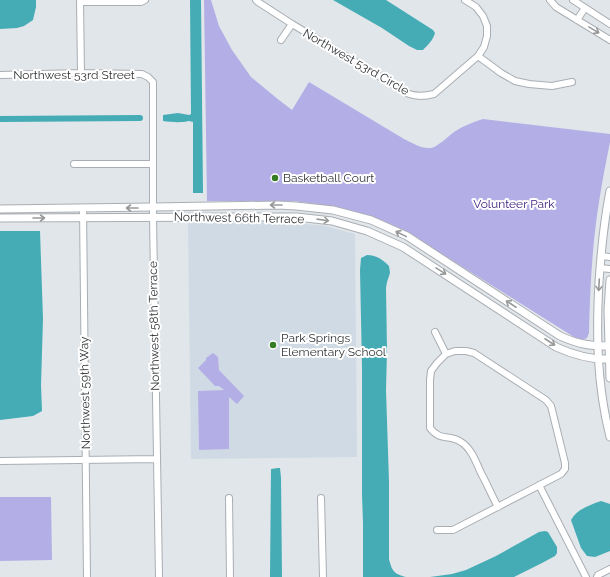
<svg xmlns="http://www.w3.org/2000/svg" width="610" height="577" font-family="Raleway,sans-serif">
<rect width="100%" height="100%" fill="#e0e6ea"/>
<!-- built -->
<path fill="#cfdae4" d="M 188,222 L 296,223 L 325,226 L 355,234 L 357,457 L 191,459 Z"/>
<!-- green -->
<path fill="#b4aee6" d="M 204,0 L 211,0 L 219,26 L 232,50 L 251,77 L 279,100 L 292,110 L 309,82 L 404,139 C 413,143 421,149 431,148 C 437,147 449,136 454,132 C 463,126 473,122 483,119 L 610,134 L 610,142 C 606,162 602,182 599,202 C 592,246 590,289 589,333 L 587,338 L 582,340 L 574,337 L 407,232 L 379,219 L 316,204 L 293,201 L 207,201 Z
M 213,353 L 218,357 L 219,370 L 244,396 L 237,404 L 229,397 L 229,449 L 199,450 L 198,391 L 224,390 L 219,386 L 215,386 L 198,368 L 206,360 L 206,358 Z
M 0,497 L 51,497 L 52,560 L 0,561 Z"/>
<!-- water -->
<path fill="#45acb6" d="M 0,0 L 36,0 L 36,7 L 33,20 L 24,26 L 17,28 L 0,29 Z
M 190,0 L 201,0 L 203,193 L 193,193 L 193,122 L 189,121 C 181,123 171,122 163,121 L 163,115 L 178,113 L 189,115 L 191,114 Z
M 333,0 L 386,0 L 433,30 L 435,33 C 433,40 428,45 423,50 L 417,50 L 409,46 L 382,28 Z
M 0,231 L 40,231 L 43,319 L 41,385 L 42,411 L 33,416 L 0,420 Z
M 367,255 C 377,255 383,260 389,266 L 390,273 L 387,282 L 386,288 L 387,350 L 386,390 L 389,482 L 389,559 C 392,571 394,574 406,577 L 363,577 L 363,523 L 362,495 L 362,368 L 360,270 L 361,258 Z
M 278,468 L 280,468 L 281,478 L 282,577 L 270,577 L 271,469 Z
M 601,501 L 610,504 L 610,551 L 595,557 L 587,556 L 581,548 L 571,520 C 577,509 590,505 601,501 Z
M 545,531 L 548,532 L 557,547 L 557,553 L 555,556 L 542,563 L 514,577 L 430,577 L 452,574 L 466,570 L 496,556 L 539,532 Z"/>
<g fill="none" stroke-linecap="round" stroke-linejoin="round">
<!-- canal -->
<path stroke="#45acb6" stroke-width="6" d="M 0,119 L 140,118"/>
<defs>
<path id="minor" d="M 80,0 L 81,73
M 256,0 L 258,2 L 292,24 L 409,94 C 418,97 425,96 434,94 L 478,56 L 484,47 L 487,36 L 487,26 L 483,16 L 476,7 L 465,0
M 550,0 L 556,7 L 610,40
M 573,0 L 610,24
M 80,2 L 141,2 L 145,0
M 577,20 L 585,8
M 281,40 L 292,24
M 478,56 L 501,73 L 515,81 L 529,84 L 552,86 L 572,82
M 0,75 L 81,73 L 142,74 L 148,77 L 153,82 L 153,217 L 159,577
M 74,164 L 153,164
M 83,208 L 87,577
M 601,256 L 610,257
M 600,268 L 610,269
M 435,332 L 446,354
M 0,461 L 157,459
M 539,485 L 586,577
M 229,498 L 230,577
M 321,498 L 323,577
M 437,530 L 453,530 L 561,474 L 565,469 L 565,463 L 551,406 L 546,400 L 474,353 L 466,351 L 455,351 L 446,354 L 437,363 L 431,371 L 430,380 L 430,428 C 441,442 449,434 461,442 C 471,448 476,462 481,473 C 487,484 492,496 498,507
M 597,577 L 598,575 L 610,569"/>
<path id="tertiary" d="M 610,191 C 604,221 601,252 599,282 C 596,335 597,385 610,437
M 0,209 L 153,207 L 278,205 L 296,206 L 333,210 L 371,220 L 407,236 L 560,336 C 578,344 589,346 609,346
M 0,218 L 276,217 L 297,217 L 332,221 L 367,231 L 403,247 L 556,347 C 574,355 590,360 609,359
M 610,280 L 608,310 L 610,378"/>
</defs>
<!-- minor casing -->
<use href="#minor" stroke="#aaaeb3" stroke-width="8"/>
<!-- tertiary casing -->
<use href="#tertiary" stroke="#aaaeb3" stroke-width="9"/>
<!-- minor -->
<use href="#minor" stroke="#fff" stroke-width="6"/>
<!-- tertiary -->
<use href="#tertiary" stroke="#fff" stroke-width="7"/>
</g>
<!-- one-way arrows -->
<defs><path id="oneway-shaft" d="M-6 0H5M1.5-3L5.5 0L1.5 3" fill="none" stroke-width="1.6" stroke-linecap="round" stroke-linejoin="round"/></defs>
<g stroke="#989a9a">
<use href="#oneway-shaft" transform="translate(594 30) rotate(31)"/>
<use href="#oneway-shaft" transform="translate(276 205) rotate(-180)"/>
<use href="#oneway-shaft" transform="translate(132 208) rotate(180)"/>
<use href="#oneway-shaft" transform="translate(39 218)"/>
<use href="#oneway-shaft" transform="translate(323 220) rotate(8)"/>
<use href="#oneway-shaft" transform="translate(401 234) rotate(-154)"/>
<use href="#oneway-shaft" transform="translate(441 271) rotate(32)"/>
<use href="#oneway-shaft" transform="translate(599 285) rotate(93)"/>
<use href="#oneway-shaft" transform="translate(511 304) rotate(-147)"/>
<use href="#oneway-shaft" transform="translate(550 342) rotate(33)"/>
</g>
<!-- markers -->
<g fill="#357d22" stroke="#fff" stroke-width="1.5">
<circle cx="275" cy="178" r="4"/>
<circle cx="273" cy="345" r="4"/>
</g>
<g text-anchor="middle" stroke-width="4" stroke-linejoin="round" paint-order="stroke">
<!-- street labels -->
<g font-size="12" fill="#323436" stroke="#fff">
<text transform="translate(356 62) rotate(30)" y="4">Northwest 53rd Circle</text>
<text x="74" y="79">Northwest 53rd Street</text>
<text transform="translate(239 218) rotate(1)" y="4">Northwest 66th Terrace</text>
<text transform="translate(154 326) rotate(-91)" y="4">Northwest 58th Terrace</text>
<text transform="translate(85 393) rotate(-91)" y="4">Northwest 59th Way</text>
</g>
<!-- poi labels -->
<g font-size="12" fill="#323436" stroke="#fff" text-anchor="start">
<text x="283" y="182">Basketball Court</text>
<text x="281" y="342">Park Springs<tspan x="281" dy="14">Elementary School</tspan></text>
</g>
<!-- park labels -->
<g font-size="12" fill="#371a79" stroke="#fff">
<text x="514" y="208">Volunteer Park</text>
</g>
</g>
</svg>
